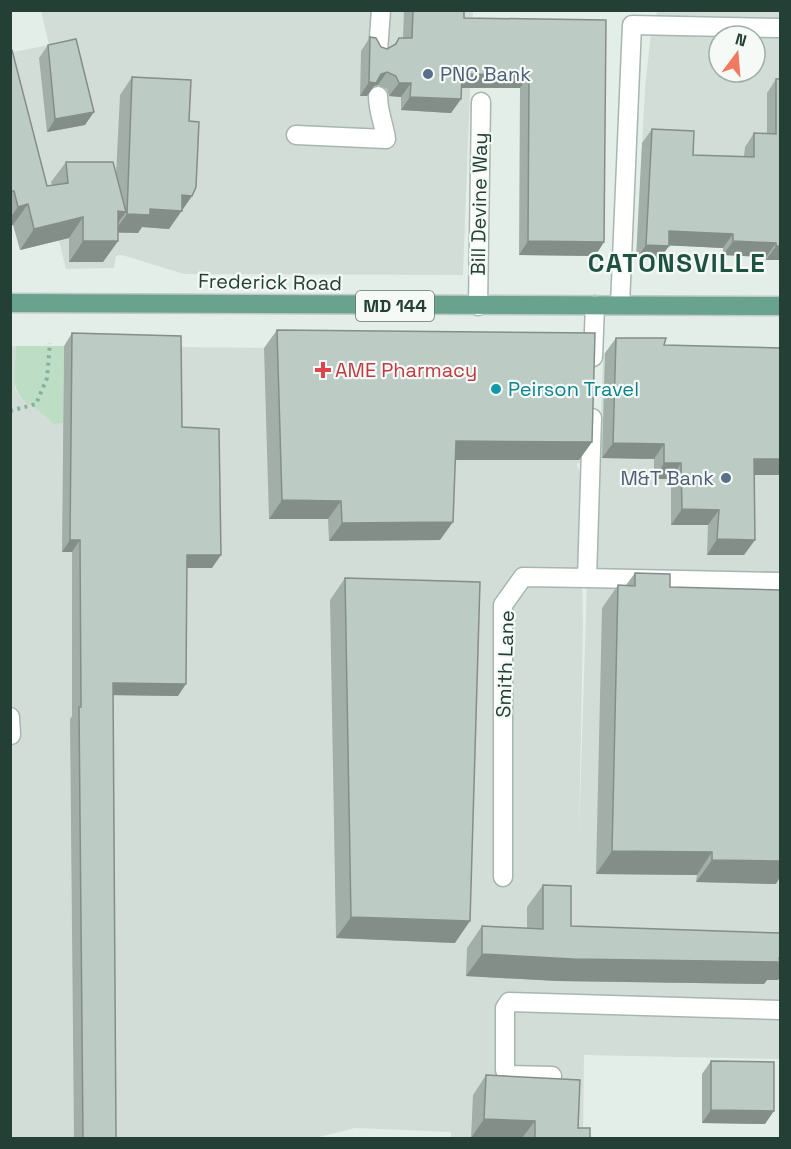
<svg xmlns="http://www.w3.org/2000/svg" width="791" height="1149" font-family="'Space Grotesk',sans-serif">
<rect width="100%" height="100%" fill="#e4eee9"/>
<!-- built -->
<path fill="#d2ddd8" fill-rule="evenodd" d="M 41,11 L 473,11 L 463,275 L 184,274 L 122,255 L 116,256 L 114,268 L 66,269 L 13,52 L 49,45 Z
M 657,11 L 780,11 L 780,260 L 766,260 L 723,248 L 660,245 L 659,260 L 636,259 L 645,88 L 651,33 L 655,33 ZM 719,36 L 755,36 L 755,72 L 719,72 Z
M 16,346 L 15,389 L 20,397 L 63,423 L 64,346 L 584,351 L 583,461 L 577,464 L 580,472 L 583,625 L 579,837 L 587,578 L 596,570 L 603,353 L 780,356 L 780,1059 L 584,1055 L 583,1138 L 451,1138 L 451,1132 L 355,1128 L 315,1138 L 11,1138 L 10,347 Z"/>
<!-- green -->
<path fill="#bddec4" d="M 16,346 L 64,346 L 63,423 L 53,424 C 44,410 23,405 17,391 C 12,380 16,359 16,346 Z"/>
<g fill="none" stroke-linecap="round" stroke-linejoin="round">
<defs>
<path id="minor" d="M 378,51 L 381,10
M 296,135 L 386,139 C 384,124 378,112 378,96
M 620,305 L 632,25 L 780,28
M 478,306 L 481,102
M 593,357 L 595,305
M 587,578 L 780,582
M 10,717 L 11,735
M 503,877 L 503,605 L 523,577 L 587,578 L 592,418
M 552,1076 L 508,1075 L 505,1070 L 505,1008 L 509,1002 L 780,1010"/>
<path id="major" d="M 10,303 L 780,306"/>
</defs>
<!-- minor casing -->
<use href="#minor" stroke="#a6b6b0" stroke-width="21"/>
<!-- major casing -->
<use href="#major" stroke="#c1c9c7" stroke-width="21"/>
<!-- path -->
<path stroke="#85b1a0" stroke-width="4" stroke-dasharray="3 4.5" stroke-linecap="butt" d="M 10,411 L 36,404 L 47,378 L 50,343"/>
<!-- minor -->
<use href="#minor" stroke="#fff" stroke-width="18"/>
<!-- major -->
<use href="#major" stroke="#69a390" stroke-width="18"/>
</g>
<!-- wall -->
<path fill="#a2afa9" d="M 404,10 L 464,10 L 464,18 L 606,20 L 604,242 L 595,256 L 519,255 L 520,88 L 461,88 L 461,99 L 451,113 L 401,110 L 401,97 L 389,96 L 387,89 L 378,85 L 374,86 L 367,96 L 360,96 L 361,51 L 370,37 L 381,47 L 387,49 L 393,46 L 399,38 L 403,38 Z
M 48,45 L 85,125 L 47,132 L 39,58 Z
M 10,50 L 47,186 L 52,185 L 51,182 L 66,162 L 116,175 L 120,95 L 132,77 L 189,121 L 192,196 L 169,229 L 142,227 L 138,233 L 118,233 L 118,241 L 103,262 L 69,262 L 69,238 L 20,250 L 13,225 L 10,226 Z
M 776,79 L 780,79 L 780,260 L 766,260 L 766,257 L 723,255 L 723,248 L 669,245 L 659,260 L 636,259 L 642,143 L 652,129 L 693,155 L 744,156 L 745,147 L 754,133 L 767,133 L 767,93 Z
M 277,330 L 592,442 L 579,460 L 455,460 L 440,540 L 329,541 L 328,519 L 269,519 L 264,348 Z
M 72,333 L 182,427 L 212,568 L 187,568 L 178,696 L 113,695 L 116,1138 L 74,1138 L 70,719 L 72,716 L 72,552 L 62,552 L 64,346 Z
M 616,338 L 664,345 L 780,475 L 754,475 L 744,555 L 707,555 L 708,525 L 671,525 L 671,479 L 654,479 L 654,459 L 602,458 L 605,353 Z
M 635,573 L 670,587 L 776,884 L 696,882 L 697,875 L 596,874 L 602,608 L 618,585 L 626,585 Z
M 345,578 L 455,943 L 336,938 L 330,600 Z
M 543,885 L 571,926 L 778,980 L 767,980 L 764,984 L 558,981 L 466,976 L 467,948 L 482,926 L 527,928 L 527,907 Z
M 711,1061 L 765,1124 L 702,1123 L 702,1074 Z
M 486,1075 L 578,1128 L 590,1138 L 471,1138 L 473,1095 Z"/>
<!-- shaded-wall -->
<path fill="#848e89" d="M 387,72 L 378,85 L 374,86 L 367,96 L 360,96 L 369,82 L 381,74 Z
M 462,74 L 529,75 L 520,88 L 453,88 Z
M 399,83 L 411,83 L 401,97 L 389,96 Z
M 410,97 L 461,99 L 451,113 L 401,110 Z
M 94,112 L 85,125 L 47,132 L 55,119 Z
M 182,195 L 192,196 L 169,229 L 142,227 L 138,233 L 114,232 L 127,214 L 150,209 Z
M 28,204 L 13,225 L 10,226 L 10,218 L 18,207 Z
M 118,211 L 126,212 L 111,232 Z
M 83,217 L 69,238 L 20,250 L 34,229 Z
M 669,231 L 733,234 L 723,248 L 659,245 Z
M 83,241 L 118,241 L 103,262 L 69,262 Z
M 528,241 L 604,242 L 595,256 L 519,255 Z
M 733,241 L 776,243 L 766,257 L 723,255 Z
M 646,245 L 669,246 L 659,260 L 636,259 Z
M 776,246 L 780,246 L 780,260 L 766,260 Z
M 456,441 L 592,442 L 579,460 L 443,460 Z
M 613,443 L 664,444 L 654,459 L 602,458 Z
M 754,459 L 780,459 L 780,475 L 743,475 Z
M 664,463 L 681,463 L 671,479 L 654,479 Z
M 282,500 L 341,501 L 328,519 L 269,519 Z
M 682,509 L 719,510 L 708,525 L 671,525 Z
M 453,522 L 440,540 L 329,541 L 342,523 Z
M 717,539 L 755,540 L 744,555 L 707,555 Z
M 70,540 L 80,540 L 72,552 L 62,552 Z
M 187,555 L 221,555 L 212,568 L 178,568 Z
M 113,683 L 186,684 L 178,696 L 104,695 Z
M 612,851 L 712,852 L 697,875 L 596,874 Z
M 712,860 L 780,861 L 780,877 L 776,884 L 696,882 Z
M 351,917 L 470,921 L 455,943 L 336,938 Z
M 482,954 L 780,958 L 780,977 L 778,980 L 767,980 L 764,984 L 558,981 L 466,976 Z
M 711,1110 L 774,1111 L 765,1124 L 702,1123 Z
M 484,1119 L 535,1121 L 522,1138 L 471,1138 Z"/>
<!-- building -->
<path fill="#bccbc4" stroke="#848e89" stroke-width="1.5" d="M 413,10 L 464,10 L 464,18 L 606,20 L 604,242 L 528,241 L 529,75 L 462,74 L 461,99 L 410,97 L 411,83 L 399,83 L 396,76 L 387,72 L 381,74 L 376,83 L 369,82 L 370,37 L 376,38 L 381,47 L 387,49 L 396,44 L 399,38 L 412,38 Z
M 76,39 L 94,112 L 55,119 L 48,45 Z
M 10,50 L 12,50 L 47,186 L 68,183 L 66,162 L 113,162 L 126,212 L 118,211 L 118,241 L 83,241 L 83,217 L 34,229 L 28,204 L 18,207 L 14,191 L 10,192 Z
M 132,77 L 191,80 L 189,121 L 199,122 L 196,187 L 192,196 L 182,195 L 182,211 L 150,209 L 150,215 L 127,214 Z
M 776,79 L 780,79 L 780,246 L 776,246 L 776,243 L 733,241 L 733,234 L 669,231 L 669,246 L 646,245 L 652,129 L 694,131 L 693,155 L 754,157 L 754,133 L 776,134 Z
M 277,330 L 595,333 L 592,442 L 456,441 L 453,522 L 342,523 L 341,501 L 282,500 Z
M 72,333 L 181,336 L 182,427 L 219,429 L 221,555 L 187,555 L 186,684 L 113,683 L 116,1138 L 83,1138 L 79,707 L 81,707 L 80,540 L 70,540 Z
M 616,338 L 666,338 L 664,345 L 780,348 L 780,459 L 754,459 L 755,540 L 717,539 L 719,510 L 682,509 L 681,463 L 664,463 L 664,444 L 613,443 Z
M 635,573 L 670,574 L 670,587 L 780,590 L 780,861 L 712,860 L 712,852 L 612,851 L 618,585 L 635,586 Z
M 345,578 L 480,582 L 470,921 L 351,917 Z
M 543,885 L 571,886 L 571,926 L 780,933 L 780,958 L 779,958 L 780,962 L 573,959 L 482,954 L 482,926 L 543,929 Z
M 711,1061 L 774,1062 L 774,1111 L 711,1110 Z
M 486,1075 L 580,1080 L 578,1128 L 590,1128 L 590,1138 L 535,1138 L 535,1121 L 484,1119 Z"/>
<!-- markers -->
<g fill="#5c6f8a" stroke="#f5faf7" stroke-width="2">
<circle cx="428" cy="74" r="6"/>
<circle cx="726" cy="478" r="6"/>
</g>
<path fill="#e0444e" stroke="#f5faf7" stroke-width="2" d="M320 361h6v6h6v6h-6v6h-6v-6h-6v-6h6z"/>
<circle fill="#0f9aa8" stroke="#f5faf7" stroke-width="2" cx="496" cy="389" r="6"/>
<g text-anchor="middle" stroke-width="4.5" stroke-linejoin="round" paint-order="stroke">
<!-- shield labels -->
<rect fill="#f5faf7" stroke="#627770" stroke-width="1.5" x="356" y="291" width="78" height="30" rx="4.5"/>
<g font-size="18" font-weight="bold" fill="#233f36">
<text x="395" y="312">MD 144</text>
</g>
<!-- service labels -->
<g font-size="20" fill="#4e5e75" stroke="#f5faf7" text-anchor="start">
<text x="440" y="81">PNC Bank</text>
<text x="714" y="485" text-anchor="end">M&amp;T Bank</text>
</g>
<!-- street labels -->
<g font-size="20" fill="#233f36" stroke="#f5faf7">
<text transform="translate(479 204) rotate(-89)" y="7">Bill Devine Way</text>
<text transform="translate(270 282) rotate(1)" y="7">Frederick Road</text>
<text transform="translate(505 664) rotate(-88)" y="7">Smith Lane</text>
</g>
<!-- health labels -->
<g font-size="20" fill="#be3a42" stroke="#f5faf7" text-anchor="start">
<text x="335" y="377">AME Pharmacy</text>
</g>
<!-- culture labels -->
<g font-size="20" fill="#0d838f" stroke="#f5faf7" text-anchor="start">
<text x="508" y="396">Peirson Travel</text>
</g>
<!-- district labels -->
<g font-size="26" font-weight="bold" letter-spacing="1.5" fill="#1f5242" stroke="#f5faf7">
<text x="677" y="272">CATONSVILLE</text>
</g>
</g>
<!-- border -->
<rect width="791" height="1149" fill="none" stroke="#233f36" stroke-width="24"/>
<!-- north arrow -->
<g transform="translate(737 54) rotate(16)"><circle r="28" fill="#f5faf7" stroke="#a1afaa" stroke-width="1.5"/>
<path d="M0-4.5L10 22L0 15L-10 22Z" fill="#f1795f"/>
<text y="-9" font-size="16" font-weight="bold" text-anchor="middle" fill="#233f36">N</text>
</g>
</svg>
